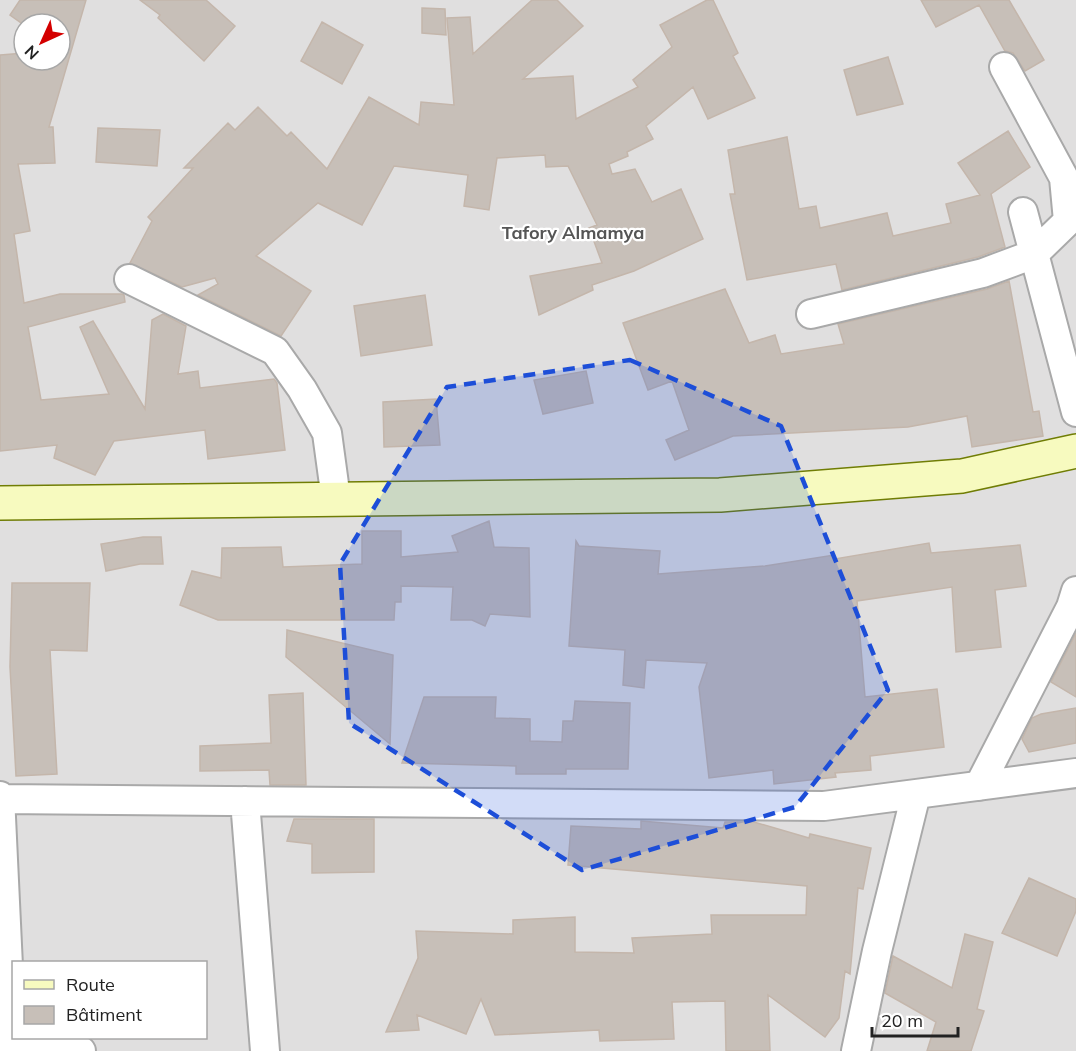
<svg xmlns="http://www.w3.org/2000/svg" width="1076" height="1051" font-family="Mulish,sans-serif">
<rect width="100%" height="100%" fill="#f2efe9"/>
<!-- residential -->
<path fill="#e0dfdf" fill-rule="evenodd" d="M 0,0 L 1076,0 L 1076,1051 L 0,1051 ZM 24,24 L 60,24 L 60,60 L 24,60 ZM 14,962 L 206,962 L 206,1038 L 14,1038 Z"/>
<!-- building -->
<path fill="#c7bfb8" stroke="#c4b6ab" stroke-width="1.5" d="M 20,0 L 86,0 L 49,127 L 53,127 L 55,163 L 18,164 L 30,231 L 14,234 L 24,303 L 60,294 L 122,294 L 124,295 L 125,302 L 28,327 L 41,400 L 109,394 L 80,327 L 93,321 L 145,409 L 152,320 L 163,314 L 186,326 L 178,374 L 198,371 L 200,388 L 274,379 L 277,383 L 285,450 L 208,459 L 205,430 L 114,441 L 95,475 L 54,458 L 57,445 L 0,451 L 0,55 L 24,53 L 24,60 L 60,60 L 60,24 L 24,25 L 10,15 Z
M 140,0 L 206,0 L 235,26 L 204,61 L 158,18 L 160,15 Z
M 532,0 L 557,0 L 583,26 L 523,79 L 573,76 L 576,119 L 638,87 L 633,80 L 672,47 L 660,25 L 707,0 L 713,0 L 738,53 L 733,56 L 755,98 L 708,119 L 693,87 L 646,126 L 653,139 L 627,152 L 628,156 L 609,164 L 612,174 L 635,169 L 652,202 L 681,189 L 703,239 L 634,271 L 592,285 L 593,290 L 539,315 L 530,276 L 602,263 L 589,228 L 597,225 L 568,166 L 546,167 L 545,155 L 497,158 L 489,210 L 464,206 L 468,175 L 394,166 L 362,225 L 318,203 L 256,256 L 311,291 L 281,336 L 198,295 L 218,284 L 215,278 L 182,287 L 130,263 L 152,221 L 148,217 L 193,168 L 184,168 L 228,123 L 235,130 L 258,107 L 287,136 L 291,132 L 327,169 L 369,97 L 419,125 L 421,102 L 454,105 L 447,18 L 470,17 L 473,54 Z
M 921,0 L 1009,0 L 1044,60 L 1025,71 L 1013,53 L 1005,51 L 979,5 L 936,27 Z
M 422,8 L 445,9 L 446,35 L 422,33 Z
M 322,22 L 363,45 L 342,84 L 301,61 Z
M 888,57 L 903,104 L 857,115 L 844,70 Z
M 98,128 L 160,130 L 157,166 L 96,162 Z
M 1008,131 L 1030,167 L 991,194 L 1005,247 L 978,257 L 842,290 L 836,264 L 747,280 L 730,194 L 735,194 L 728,150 L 787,137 L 799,209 L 816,206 L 820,228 L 887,213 L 893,236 L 951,223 L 946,204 L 980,195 L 958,163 Z
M 1009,281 L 1033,412 L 1039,411 L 1043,436 L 972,447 L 967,416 L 908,427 L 733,436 L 675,460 L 666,440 L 689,430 L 672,381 L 648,390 L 623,323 L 725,289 L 749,343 L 775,335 L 781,354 L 844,344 L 838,324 L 987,289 Z
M 425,295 L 432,345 L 361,356 L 354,306 Z
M 586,371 L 593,403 L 543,414 L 534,380 Z
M 436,399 L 440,445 L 384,447 L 383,402 Z
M 489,521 L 494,547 L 529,548 L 530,617 L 490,614 L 485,626 L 472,620 L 451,620 L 453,587 L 401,586 L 401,602 L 395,602 L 394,620 L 218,620 L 180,605 L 192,571 L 221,578 L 222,548 L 281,547 L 283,567 L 362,564 L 362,531 L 401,531 L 401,557 L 458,552 L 452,536 Z
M 143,537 L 161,537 L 163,564 L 140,564 L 106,571 L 101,544 Z
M 576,541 L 579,546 L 660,551 L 658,574 L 765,566 L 834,555 L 835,559 L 929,543 L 931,553 L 1020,545 L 1026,586 L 995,590 L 1001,647 L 956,652 L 952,587 L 857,601 L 865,697 L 937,689 L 944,747 L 870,756 L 871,770 L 835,773 L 836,777 L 774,784 L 773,770 L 709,778 L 699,687 L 707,663 L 646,660 L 644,688 L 623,685 L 625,650 L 569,646 Z
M 12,583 L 90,583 L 87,651 L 50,650 L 57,774 L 16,776 L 10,667 Z
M 287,630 L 393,655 L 390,744 L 286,657 Z
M 1076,633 L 1076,697 L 1051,682 Z
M 303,693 L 306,785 L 270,785 L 269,770 L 200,771 L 200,746 L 271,743 L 269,695 Z
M 424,697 L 496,697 L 495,718 L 530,719 L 530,741 L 562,742 L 563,721 L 573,721 L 575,701 L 630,703 L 628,769 L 566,769 L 566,774 L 516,774 L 516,766 L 402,763 Z
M 1076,708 L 1076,743 L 1029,752 L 1022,739 L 1032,718 L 1041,714 Z
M 294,819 L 374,819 L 374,872 L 312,873 L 312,844 L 287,841 Z
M 641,821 L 723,828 L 725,822 L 754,822 L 809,838 L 810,834 L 871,848 L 863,889 L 858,888 L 850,974 L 845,971 L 839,1018 L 825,1037 L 768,995 L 770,1051 L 726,1051 L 725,1001 L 672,1002 L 674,1039 L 600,1041 L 599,1030 L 495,1035 L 481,999 L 466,1034 L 417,1015 L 419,1030 L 386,1032 L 418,958 L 416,931 L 513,934 L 513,920 L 575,917 L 575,952 L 634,953 L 632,938 L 712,934 L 711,915 L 806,915 L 807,886 L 568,865 L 571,826 L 641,829 Z
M 1029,878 L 1076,899 L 1076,911 L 1057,956 L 1002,933 Z
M 965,934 L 993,942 L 977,1009 L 984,1011 L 971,1051 L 927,1051 L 936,1022 L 885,993 L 893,956 L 952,988 Z"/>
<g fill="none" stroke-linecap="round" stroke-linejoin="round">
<defs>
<path id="minor" d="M 1023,212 L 1076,412
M 129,279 L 275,351 L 302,389 L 327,433 L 336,499
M 811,314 L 983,273 L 1034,254 L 1068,221 L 1064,178 L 1004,67
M 979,786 L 1071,607 L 1076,591
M 0,796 L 12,1051
M 0,799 L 824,806 L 1076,773
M 245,801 L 265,1051
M 0,1049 L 81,1051
M 856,1051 L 877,951 L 916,794"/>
<path id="secondary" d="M 0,503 L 720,495 L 962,476 L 1076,451"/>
</defs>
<!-- minor casing -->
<use href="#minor" stroke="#a9a9a9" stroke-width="32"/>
<!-- secondary casing -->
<use href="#secondary" stroke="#707d05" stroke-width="36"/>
<!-- minor -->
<use href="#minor" stroke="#fff" stroke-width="28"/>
<!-- secondary -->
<use href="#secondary" stroke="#f7fabf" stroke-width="33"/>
</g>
<!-- marked area -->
<path fill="#1d4ed8" fill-opacity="0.2" stroke="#1d4ed8" stroke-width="4.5" stroke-dasharray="12 8" stroke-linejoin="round" d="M 630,360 L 781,426 L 888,690 L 795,807 L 582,870 L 349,723 L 340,564 L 447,387 Z"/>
<g text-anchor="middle" stroke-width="4.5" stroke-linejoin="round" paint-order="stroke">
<!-- neighbourhood labels -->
<g font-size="18" font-weight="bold" fill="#555" stroke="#fff">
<text x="573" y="239">Tafory Almamya</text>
</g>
</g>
<!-- legend -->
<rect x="12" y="961" width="195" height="78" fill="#ffffff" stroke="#a7a7a7" stroke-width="1.5"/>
<rect x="24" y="980" width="30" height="9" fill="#f7fabf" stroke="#a7a7a7" stroke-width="1.5"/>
<text x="66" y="991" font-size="18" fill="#222222">Route</text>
<rect x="24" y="1006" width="30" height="18" fill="#c7bfb8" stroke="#a7a7a7" stroke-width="1.5"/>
<text x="66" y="1021" font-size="18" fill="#222222">Bâtiment</text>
<!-- north arrow -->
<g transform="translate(42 42) rotate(225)"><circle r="28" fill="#ffffff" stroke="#a7a7a7" stroke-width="1.5"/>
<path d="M0-4.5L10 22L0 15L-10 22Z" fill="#d40000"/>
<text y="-9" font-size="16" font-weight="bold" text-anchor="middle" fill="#222222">N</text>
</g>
<!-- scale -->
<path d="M872 1027v9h86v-9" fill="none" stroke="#222222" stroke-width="3"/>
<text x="881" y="1027" font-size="18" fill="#222222" stroke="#ffffff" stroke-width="4.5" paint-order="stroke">20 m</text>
</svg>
